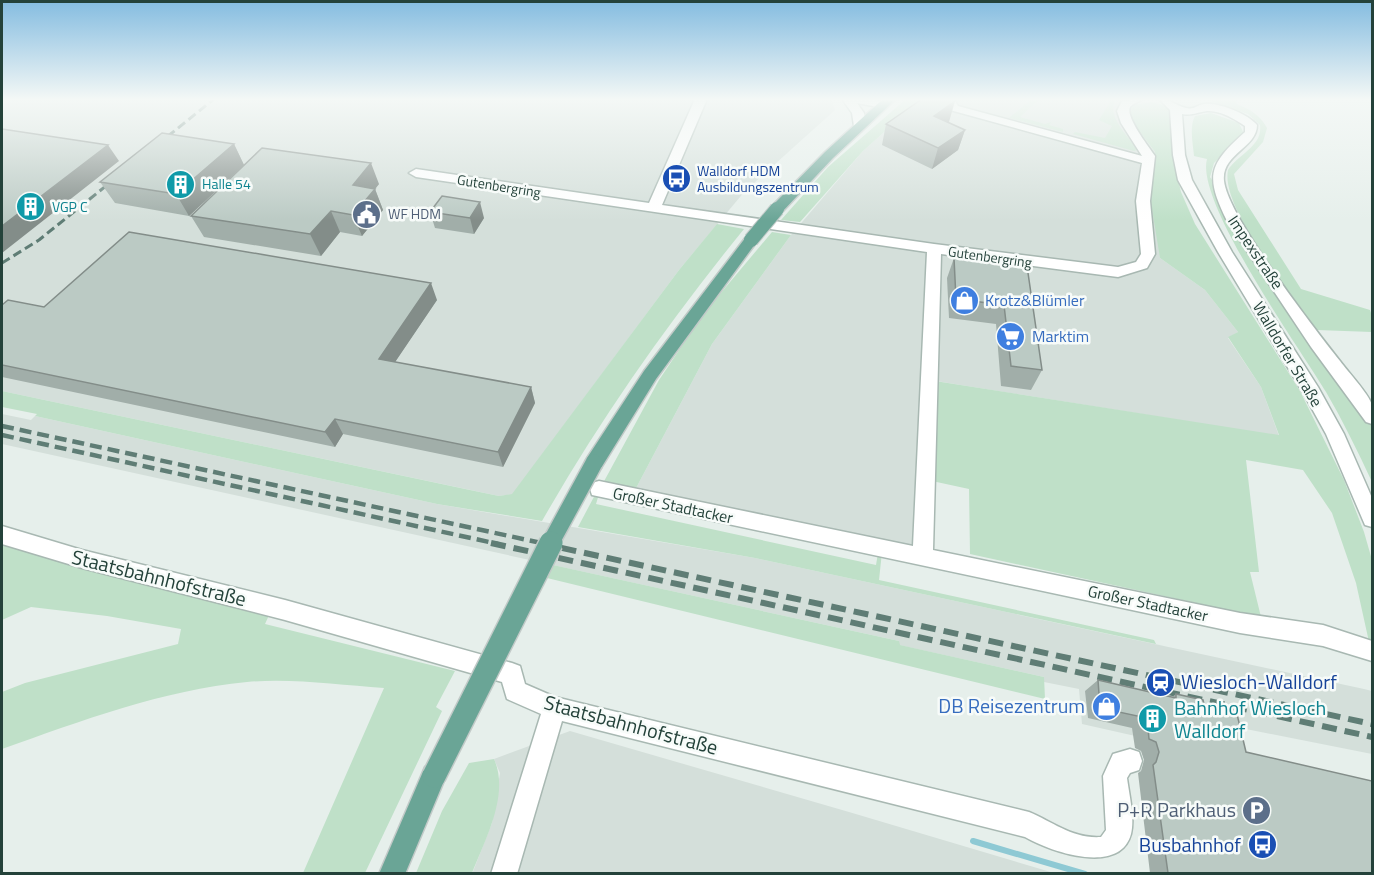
<svg xmlns="http://www.w3.org/2000/svg" width="1374" height="875" font-family="'Titillium Web',sans-serif">
<rect width="100%" height="100%" fill="#e6efeb"/>
<!-- built -->
<path fill="#d4dfda" d="M 2,99 L 831,99 L 835,110 L 745,191 L 679,270 L 513,494 L 499,496 L 2,391 Z
M 921,99 L 1143,99 L 1144,103 L 1138,103 L 1133,123 L 1155,152 L 1160,258 L 1205,290 L 1238,332 L 1228,338 L 1261,387 L 1279,436 L 936,381 L 931,531 L 907,547 L 634,492 L 712,344 L 791,235 L 863,151 Z
M 2,414 L 31,420 L 35,416 L 437,504 L 755,558 L 1364,689 L 1372,691 L 1372,754 L 1226,725 L 1233,758 L 1082,724 L 1079,689 L 1044,682 L 1044,677 L 899,645 L 899,641 L 2,444 Z
M 570,731 L 849,812 L 1054,873 L 472,874 L 492,823 L 500,773 L 494,759 Z"/>
<!-- green -->
<path fill="#bfe0c8" d="M 906,99 L 921,99 L 863,151 L 800,222 L 781,220 L 828,167 Z
M 1032,99 L 1039,99 L 1020,117 L 1045,124 L 1051,122 L 1049,125 L 1063,129 L 1063,132 L 1009,118 Z
M 1112,99 L 1116,99 C 1105,116 1129,136 1137,150 L 1134,151 L 1073,134 L 1075,132 L 1105,138 L 1112,126 L 1099,120 Z
M 1205,99 L 1236,99 L 1237,104 C 1251,110 1260,115 1267,128 L 1263,142 L 1234,174 L 1238,190 L 1301,289 L 1370,310 L 1372,316 L 1372,332 L 1317,330 C 1294,297 1220,208 1228,170 C 1238,154 1263,146 1260,125 L 1248,114 Z
M 1151,102 L 1164,105 L 1173,110 L 1172,154 L 1181,192 L 1195,224 L 1300,391 L 1344,480 L 1364,532 L 1372,560 L 1372,643 L 1369,642 L 1356,583 L 1332,513 L 1303,470 L 1246,460 L 1259,572 L 1250,572 L 1261,617 L 970,554 L 969,489 L 932,481 L 935,381 L 1279,435 L 1261,387 L 1228,337 L 1238,332 L 1205,290 L 1160,258 L 1151,203 L 1155,152 L 1133,123 L 1129,112 L 1134,105 Z
M 1211,113 L 1239,123 L 1244,134 L 1214,163 L 1210,177 L 1372,421 L 1372,482 C 1358,452 1343,421 1326,392 C 1301,350 1195,202 1207,159 L 1194,156 C 1193,144 1189,127 1195,116 Z
M 717,224 L 744,229 C 669,321 601,418 542,521 L 437,504 L 35,416 L 37,414 L 2,407 L 2,391 L 470,490 L 499,496 L 512,494 L 679,270 Z
M 772,232 L 791,235 L 712,344 L 634,492 L 602,485 L 659,380 L 704,313 Z
M 596,493 L 599,494 L 596,504 L 876,565 L 878,553 L 882,552 L 879,580 L 1154,640 L 1156,644 L 1165,646 L 755,558 L 578,527 Z
M 2,539 L 270,613 L 265,624 L 455,671 L 436,707 L 442,711 L 365,873 L 303,873 L 384,688 C 339,685 292,678 247,682 C 163,690 81,721 2,749 L 2,692 L 25,683 L 178,644 L 181,629 L 107,616 L 31,607 L 2,620 Z
M 553,565 L 899,641 L 900,645 L 1044,677 L 1045,699 L 547,578 Z
M 494,759 C 510,794 485,840 472,873 L 416,873 L 442,811 L 469,763 Z"/>
<g fill="none" stroke-linecap="round" stroke-linejoin="round">
<!-- stream -->
<path stroke="#8ec9d4" stroke-width="6" d="M 973,841 L 1085,874"/>
<defs>
<path id="minor" d="M 695,99 L 707,99 L 662,205 L 934,244 L 1118,267 L 1136,262 L 1141,254 L 1136,201 L 1142,163 L 950,110 L 942,99 L 954,99 L 958,106 L 1142,156 L 1121,123 L 1117,111 L 1122,101 L 1142,99 C 1139,102 1132,104 1130,107 C 1125,117 1149,147 1155,156 L 1150,201 L 1155,254 L 1147,268 L 1118,277 L 941,254 L 933,550 L 1240,613 L 1323,625 L 1372,641 L 1372,661 L 1323,646 L 1240,633 L 592,495 L 590,489 L 592,483 L 599,481 L 913,546 L 927,252 L 416,177 L 409,173 L 416,169 L 649,203 Z
M 842,99 L 874,99 L 889,104 L 883,108 L 857,103 L 864,113 L 866,126 L 860,130 L 854,126 L 852,113 Z
M 1159,99 C 1171,99 1174,105 1186,108 C 1194,110 1197,105 1204,104 C 1218,102 1248,114 1257,125 C 1257,148 1221,154 1224,181 C 1228,217 1314,328 1340,361 C 1348,372 1369,394 1372,405 C 1374,410 1372,418 1372,424 L 1366,422 L 1311,347 L 1227,221 C 1205,176 1208,165 1245,132 L 1245,126 C 1235,119 1220,110 1207,111 C 1198,112 1192,116 1182,114 L 1185,155 L 1192,180 L 1232,252 L 1318,387 L 1344,434 L 1372,498 L 1372,527 L 1365,525 L 1326,434 L 1305,396 L 1218,252 L 1178,180 L 1173,155 L 1170,110 Z
M 2,526 L 82,550 L 285,600 L 512,663 L 520,666 L 525,684 L 555,697 L 1029,812 C 1053,822 1073,839 1101,837 L 1106,830 L 1103,776 L 1113,754 L 1130,749 L 1139,752 L 1142,761 L 1139,770 L 1130,773 L 1127,778 C 1129,794 1135,818 1131,834 C 1120,875 1053,853 1025,837 L 562,721 L 517,874 L 491,874 L 541,714 L 507,699 L 502,682 L 285,620 L 82,568 L 2,544 Z"/>
<path id="major" d="M 883,99 L 896,99 L 833,158 L 782,212 L 772,212 L 772,206 L 825,152 Z
M 751,236 L 758,240 L 656,379 L 601,468 L 594,470 L 587,468 L 585,463 L 587,458 L 644,371 L 746,237 Z
M 434,764 L 443,767 L 446,776 L 405,874 L 379,874 L 425,767 Z"/>
</defs>
<!-- minor casing -->
<use href="#minor" stroke="#a8b8b2" stroke-width="3"/>
<!-- major casing -->
<use href="#major" stroke="#c2cac8" stroke-width="3"/>
<!-- minor -->
<use href="#minor" fill="#fff" fill-rule="evenodd"/>
<!-- major -->
<use href="#major" fill="#6aa596" fill-rule="evenodd"/>
<!-- rail-far2 -->
<path stroke="#5f7d75" stroke-width="3" stroke-dasharray="9 4.5" stroke-linecap="butt" d="M 157,145 L 214,99
M 2,263 L 39,240 L 117,177"/>
<!-- rail-far1 -->
<path stroke="#5f7d75" stroke-width="4.5" stroke-dasharray="12 6" stroke-linecap="butt" d="M 2,426 L 546,544
M 2,435 L 498,544"/>
<!-- rail -->
<path stroke="#5f7d75" stroke-width="6" stroke-dasharray="15 8" stroke-linecap="butt" d="M 491,543 L 1372,737
M 539,543 L 1372,724"/>
<defs>
<path id="major-bridge-far2" d="M 751,240 L 777,209"/>
<path id="major-bridge-far1" d="M 550,544 L 594,463"/>
<path id="major-bridge" d="M 434,776 L 551,543"/>
</defs>
<!-- major-bridge-far2 casing -->
<use href="#major-bridge-far2" stroke="#c2cac8" stroke-width="16" stroke-linecap="butt"/>
<!-- major-bridge-far1 casing -->
<use href="#major-bridge-far1" stroke="#c2cac8" stroke-width="20" stroke-linecap="butt"/>
<!-- major-bridge casing -->
<use href="#major-bridge" stroke="#c2cac8" stroke-width="26" stroke-linecap="butt"/>
<!-- major-bridge-far2 -->
<use href="#major-bridge-far2" stroke="#6aa596" stroke-width="14"/>
<!-- major-bridge-far1 -->
<use href="#major-bridge-far1" stroke="#6aa596" stroke-width="17"/>
<!-- major-bridge -->
<use href="#major-bridge" stroke="#6aa596" stroke-width="23"/>
</g>
<!-- wall -->
<path fill="#a1aea9" d="M 948,122 L 965,130 L 958,150 L 932,169 L 882,145 L 886,124 L 949,122 Z
M 234,144 L 244,165 L 189,216 L 115,203 L 100,182 Z
M 379,184 L 375,189 L 383,210 L 362,236 L 340,232 L 321,256 L 204,237 L 191,216 Z
M 430,212 L 484,218 L 474,234 L 435,228 Z
M 954,258 L 1027,266 L 1042,370 L 1031,390 L 1001,386 L 996,324 L 949,318 L 947,278 Z
M 437,300 L 395,362 L 531,387 L 535,403 L 503,467 L 343,434 L 335,447 L 2,377 L 2,305 L 44,307 Z
M 1098,680 L 1172,697 L 1176,694 L 1204,704 L 1246,752 L 1372,873 L 1150,873 L 1138,773 L 1141,771 L 1144,760 L 1141,751 L 1135,748 L 1132,728 L 1088,718 L 1085,691 Z"/>
<!-- shaded-wall -->
<path fill="#838d89" d="M 955,101 L 949,122 L 928,137 L 934,116 Z
M 965,130 L 958,150 L 932,169 L 938,148 Z
M 234,144 L 244,165 L 189,216 L 176,194 Z
M 108,145 L 119,161 L 2,253 L 2,226 Z
M 371,163 L 379,184 L 375,189 L 383,210 L 362,236 L 353,215 L 353,185 Z
M 480,202 L 484,218 L 474,234 L 470,218 Z
M 331,211 L 340,232 L 321,256 L 310,234 Z
M 431,283 L 437,300 L 387,374 L 379,359 Z
M 531,387 L 535,403 L 503,467 L 498,452 Z
M 335,419 L 343,434 L 335,447 L 325,432 Z"/>
<!-- building -->
<path fill="#bbcac4" stroke="#838d89" stroke-width="1.5" d="M 922,99 L 950,99 L 955,101 L 934,116 L 965,130 L 938,148 L 886,124 Z
M 2,129 L 108,145 L 2,226 Z
M 162,133 L 234,144 L 176,194 L 100,182 Z
M 262,148 L 371,163 L 353,185 L 375,189 L 353,215 L 331,211 L 310,234 L 191,216 Z
M 442,196 L 480,202 L 470,218 L 430,212 Z
M 129,232 L 431,283 L 379,359 L 531,387 L 498,452 L 335,419 L 325,432 L 2,365 L 2,305 L 8,300 L 44,307 Z
M 954,258 L 1027,266 L 1042,370 L 1011,366 L 1004,305 L 956,299 Z
M 1098,680 L 1176,698 L 1176,694 L 1203,700 L 1204,704 L 1236,710 L 1246,752 L 1372,781 L 1372,873 L 1168,873 L 1153,765 L 1156,762 L 1159,752 L 1156,742 L 1149,739 L 1147,718 L 1100,708 Z"/>
<!-- sky -->
<linearGradient id="sky" x2="0" y2="1"><stop stop-color="#84bce0"/><stop offset="0.45" stop-color="#f4f8f6"/><stop offset="1" stop-color="#f4f8f6" stop-opacity="0"/></linearGradient>
<rect width="1374" height="221" fill="url(#sky)"/>
<!-- icons -->
<defs>
<symbol id="bus-disc" viewBox="-11 -11 22 22"><circle r="9.5" fill="#1a4fb4" stroke="#f7fbf9"/><path d="M-5-6H5V4H4V6H2V4H-2V6H-4V4H-5ZM-3.5-4V0h7V-4ZM-3.5 1.2v1.5H-2V1.2ZM2 1.2v1.5H3.5V1.2Z" fill="#fff"/></symbol>
<symbol id="building-disc" viewBox="-11 -11 22 22"><circle r="9.5" fill="#0f9aa8" stroke="#f7fbf9"/><path d="M-4-6H4V6H1V3H-1V6H-4ZM-2.5-4.3h1.7v1.8h-1.7ZM.8-4.3h1.7v1.8H.8ZM-2.5-1h1.7V.8h-1.7ZM.8-1h1.7V.8H.8Z" fill="#fff"/></symbol>
<symbol id="civic-disc" viewBox="-11 -11 22 22"><circle r="9.5" fill="#5c6f8a" stroke="#f7fbf9"/><path d="M-.6-6.5H3V-4.5H.6V-3L4-1V1h2V6H-6V1h2V-1L-.6-3ZM-1.2 2.5V6h2.4V2.5Z" fill="#fff"/></symbol>
<symbol id="shop-disc" viewBox="-11 -11 22 22"><circle r="9.5" fill="#3f7fe0" stroke="#f7fbf9"/><path d="M-5-2.5h2.3a2.7 3.5 0 0 1 5.4 0H5L5.5 6h-11ZM-1.5-2.5h3a1.5 2.3 0 0 0-3 0Z" fill="#fff"/></symbol>
<symbol id="supermarket-disc" viewBox="-11 -11 22 22"><circle r="9.5" fill="#3f7fe0" stroke="#f7fbf9"/><path d="M-6-5.5h2.5l.6 2H6L4.5 2H-2.5L-4.4-4H-6ZM-1.5 3.2a1.3 1.3 0 1 0 .1 0ZM3 3.2a1.3 1.3 0 1 0 .1 0Z" fill="#fff"/></symbol>
<symbol id="station-disc" viewBox="-11 -11 22 22"><circle r="9.5" fill="#1a4fb4" stroke="#f7fbf9"/><path d="M-3-6H3Q5-6 5-4V2Q5 4 3 4L4.5 6H3L1.5 4h-3L-3 6H-4.5L-3 4Q-5 4-5 2V-4Q-5-6-3-6ZM-3.5-4v3h7v-3ZM-3.5 1v1.5H-2V1ZM2 1v1.5H3.5V1Z" fill="#fff"/></symbol>
<symbol id="parking-disc" viewBox="-11 -11 22 22"><circle r="9.5" fill="#5c6f8a" stroke="#f7fbf9"/><path d="M-3.5-5.5H1a3.5 3.5 0 0 1 0 7H-1V5.5H-3.5ZM-1-3.4V-.6H.8a1.4 1.4 0 0 0 0-2.8Z" fill="#fff"/></symbol>
</defs>
<g fill-rule="evenodd">
<use href="#bus-disc" x="660" y="162" width="33" height="33"/>
<use href="#building-disc" x="164" y="168" width="33" height="33"/>
<use href="#building-disc" x="14" y="190" width="33" height="33"/>
<use href="#civic-disc" x="350" y="198" width="33" height="33"/>
<use href="#shop-disc" x="948" y="284" width="33" height="33"/>
<use href="#supermarket-disc" x="994" y="320" width="33" height="33"/>
<use href="#station-disc" x="1144" y="666" width="33" height="33"/>
<use href="#shop-disc" x="1090" y="690" width="33" height="33"/>
<use href="#building-disc" x="1136" y="702" width="33" height="33"/>
<use href="#parking-disc" x="1240" y="794" width="33" height="33"/>
<use href="#bus-disc" x="1246" y="828" width="33" height="33"/>
</g>
<g text-anchor="middle" stroke-width="5" stroke-linejoin="round" paint-order="stroke">
<!-- far-transit labels -->
<g font-size="14" fill="#164399" stroke="#f7fbf9" text-anchor="start">
<text x="697" y="176">Walldorf HDM<tspan x="697" dy="16">Ausbildungszentrum</tspan></text>
</g>
<!-- far-culture labels -->
<g font-size="14" fill="#0d838f" stroke="#f7fbf9" text-anchor="start">
<text x="202" y="189">Halle 54</text>
<text x="52" y="212">VGP C</text>
</g>
<!-- far-street labels -->
<g font-size="14" fill="#24423a" stroke="#f7fbf9">
<text transform="translate(499 186) rotate(9)" y="5">Gutenbergring</text>
<text transform="translate(990 257) rotate(8)" y="5">Gutenbergring</text>
</g>
<!-- far-service labels -->
<g font-size="14" fill="#4e5e75" stroke="#f7fbf9" text-anchor="start">
<text x="388" y="219">WF HDM</text>
</g>
<!-- street labels -->
<g font-size="16" fill="#24423a" stroke="#f7fbf9">
<text transform="translate(1256 252) rotate(56)" y="6">Impexstraße</text>
<text transform="translate(1288 354) rotate(59)" y="6">Walldorfer Straße</text>
<text transform="translate(673 505) rotate(12)" y="6">Großer Stadtacker</text>
<text transform="translate(1148 603) rotate(12)" y="6">Großer Stadtacker</text>
</g>
<!-- shop labels -->
<g font-size="16" fill="#366cbe" stroke="#f7fbf9" text-anchor="start">
<text x="985" y="306">Krotz&amp;Blümler</text>
<text x="1032" y="342">Marktim</text>
</g>
<!-- near-street labels -->
<g font-size="20" fill="#24423a" stroke="#f7fbf9">
<text transform="translate(159 578) rotate(14)" y="7">Staatsbahnhofstraße</text>
<text transform="translate(631 725) rotate(15)" y="7">Staatsbahnhofstraße</text>
</g>
<!-- near-transit labels -->
<g font-size="20" fill="#164399" stroke="#f7fbf9" text-anchor="start">
<text x="1181" y="689">Wiesloch-Walldorf</text>
<text x="1241" y="852" text-anchor="end">Busbahnhof</text>
</g>
<!-- near-shop labels -->
<g font-size="20" fill="#366cbe" stroke="#f7fbf9" text-anchor="end">
<text x="1085" y="713">DB Reisezentrum</text>
</g>
<!-- near-culture labels -->
<g font-size="20" fill="#0d838f" stroke="#f7fbf9" text-anchor="start">
<text x="1174" y="715">Bahnhof Wiesloch<tspan x="1174" dy="23">Walldorf</tspan></text>
</g>
<!-- near-service labels -->
<g font-size="20" fill="#4e5e75" stroke="#f7fbf9" text-anchor="end">
<text x="1236" y="817">P+R Parkhaus</text>
</g>
</g>
<!-- border -->
<rect width="1374" height="875" fill="none" stroke="#24423a" stroke-width="6"/>
</svg>
